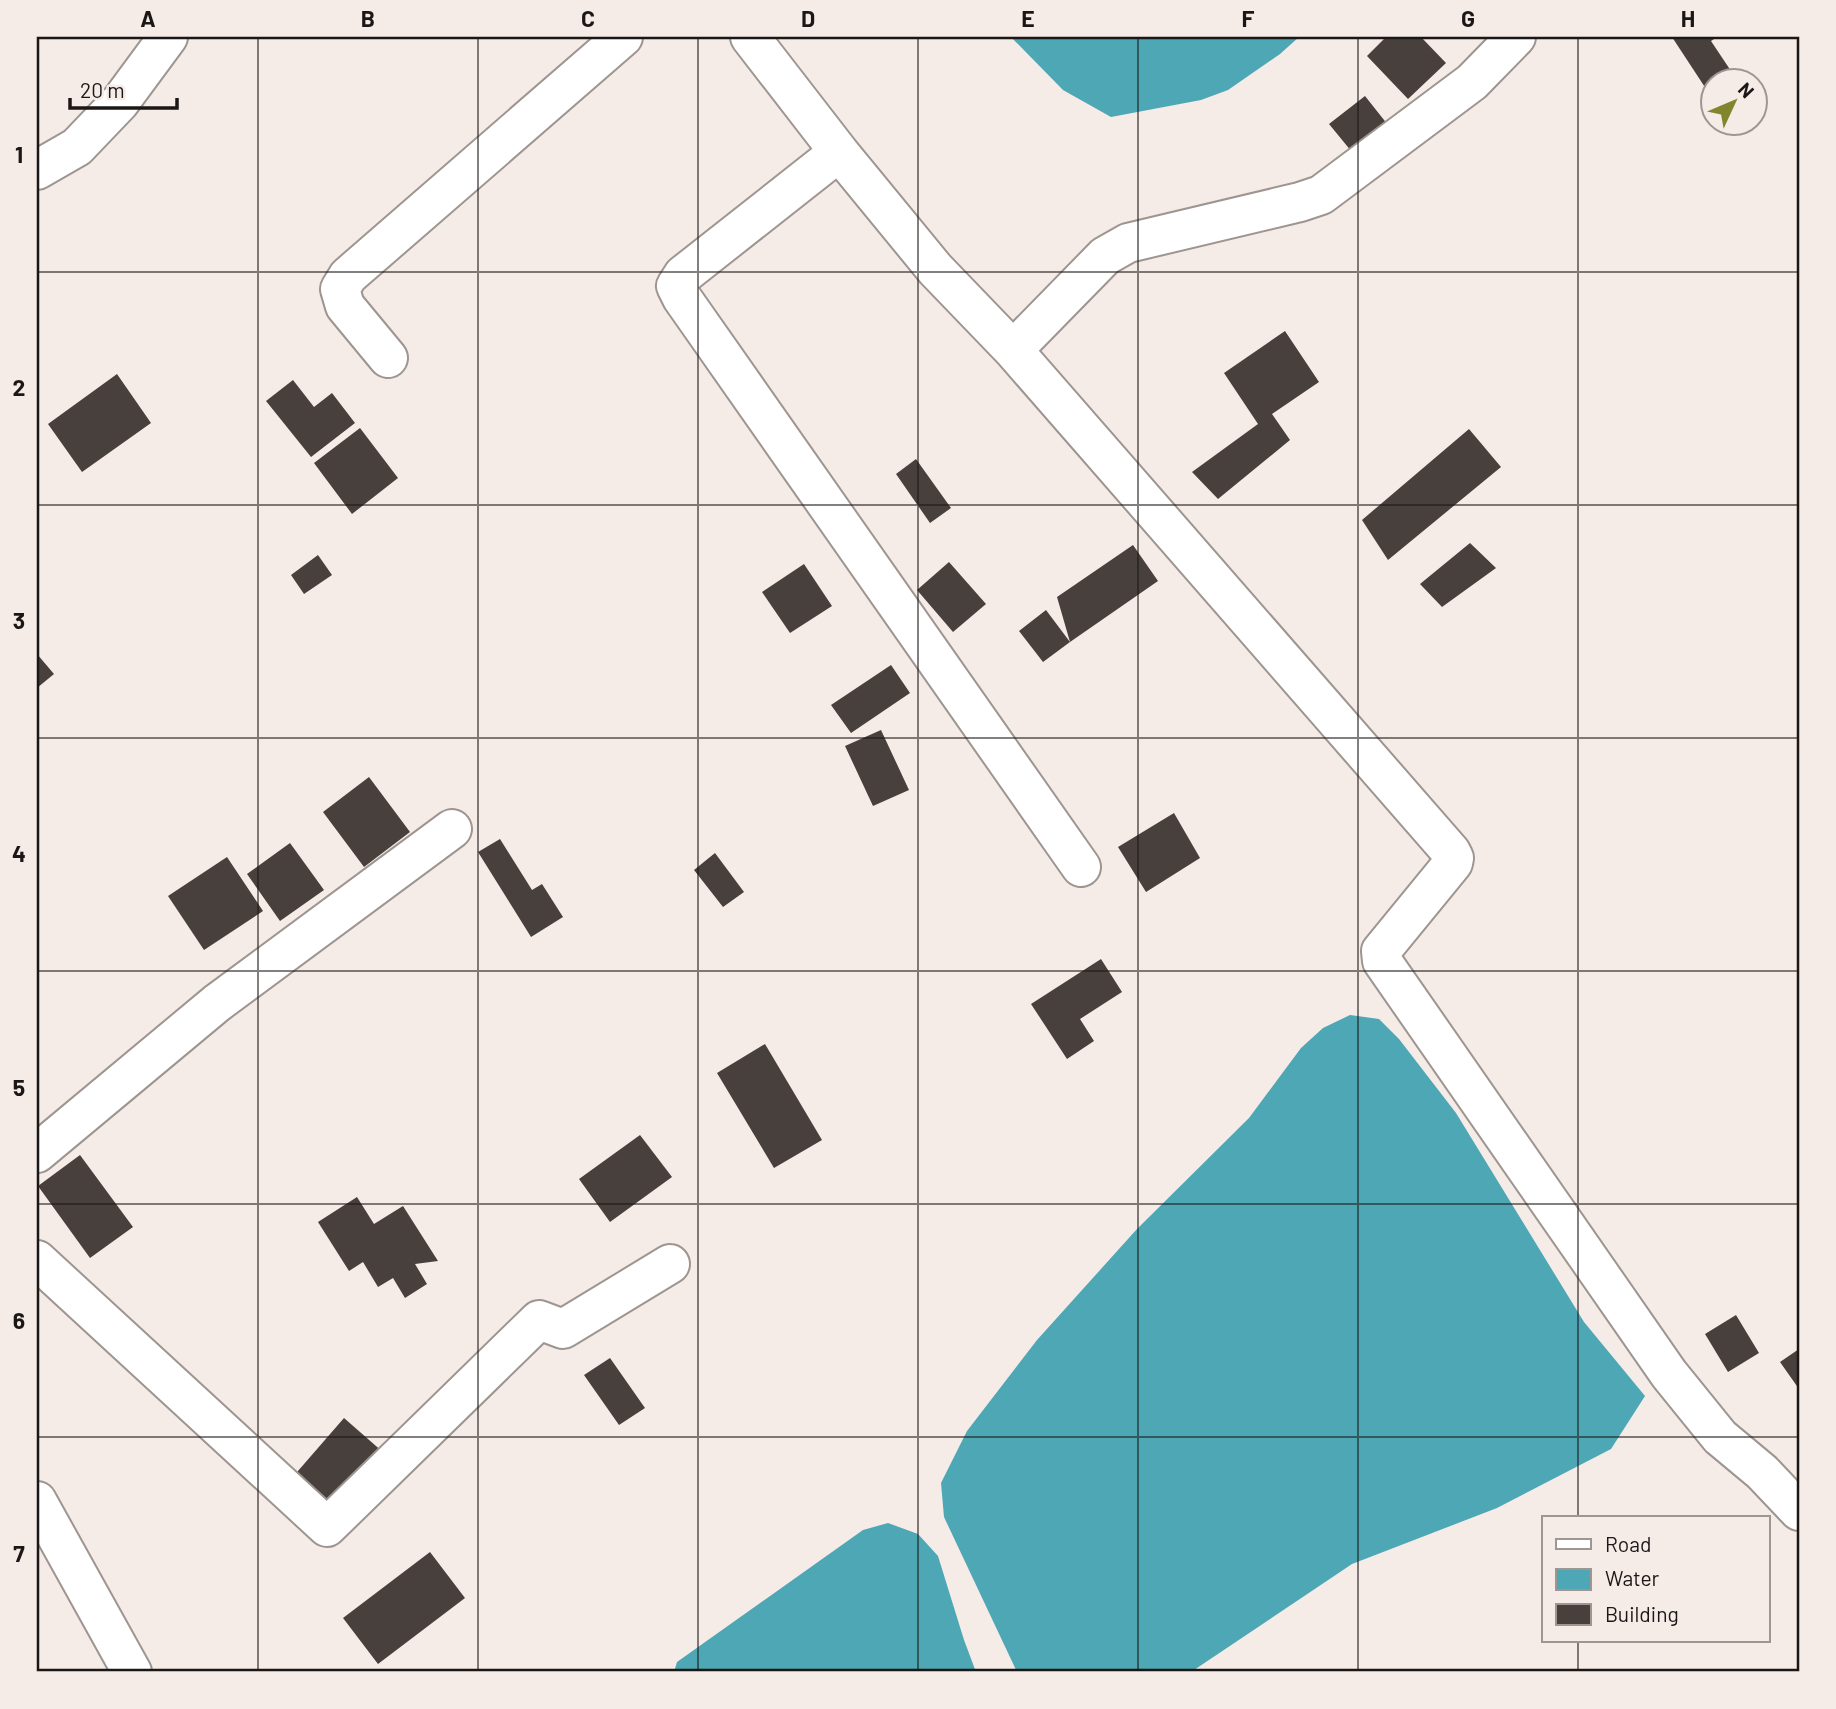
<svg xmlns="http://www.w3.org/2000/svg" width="1836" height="1709" font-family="Barlow,sans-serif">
<rect width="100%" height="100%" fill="#f5ebe7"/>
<!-- water -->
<path fill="#4da7b4" d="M 1011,37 L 1299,37 L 1280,54 L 1228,90 L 1201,100 L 1111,117 L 1063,90 Z
M 1350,1015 L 1379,1019 L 1399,1039 L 1456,1113 L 1584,1322 L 1645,1396 L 1611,1449 L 1497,1508 L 1352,1564 L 1191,1672 L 1017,1672 L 944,1517 L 941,1483 L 967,1431 L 1037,1340 L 1137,1229 L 1249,1118 L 1301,1048 L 1323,1028 Z
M 888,1523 L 918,1534 L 938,1556 L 964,1640 L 976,1672 L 674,1672 L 677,1662 L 863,1530 Z"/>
<!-- building -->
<path fill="#48403d" d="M 1382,37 L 1421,37 L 1446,63 L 1408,99 L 1367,56 L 1384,39 Z
M 1672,37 L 1717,37 L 1711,41 L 1737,80 L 1714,80 L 1714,101 Z
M 1365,96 L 1388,125 L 1352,152 L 1329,124 Z
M 1285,331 L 1319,382 L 1272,414 L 1290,440 L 1218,499 L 1192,472 L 1258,424 L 1224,373 Z
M 117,374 L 151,423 L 82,472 L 48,424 Z
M 293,380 L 314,407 L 332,393 L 355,423 L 311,457 L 266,401 Z
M 360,428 L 398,478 L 352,514 L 314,463 Z
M 1469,429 L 1501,467 L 1388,560 L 1362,520 Z
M 916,459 L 951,508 L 930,523 L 896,474 Z
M 1470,543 L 1496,568 L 1442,607 L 1420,584 Z
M 1133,545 L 1158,581 L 1070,642 L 1057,597 Z
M 318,555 L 332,575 L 304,594 L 291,575 Z
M 949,562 L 986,604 L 953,632 L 917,590 Z
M 804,564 L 832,606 L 790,633 L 762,592 Z
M 1046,610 L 1070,642 L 1043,662 L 1019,631 Z
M 37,654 L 54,674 L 37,688 Z
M 891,665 L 910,693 L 851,733 L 831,705 Z
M 881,730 L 909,790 L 873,806 L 845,746 Z
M 369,777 L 410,832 L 364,867 L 323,812 Z
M 1174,813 L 1200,858 L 1146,892 L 1118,847 Z
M 500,839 L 532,890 L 542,884 L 563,917 L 531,937 L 478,852 Z
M 290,843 L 324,890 L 280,921 L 247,874 Z
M 715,853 L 744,892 L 723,907 L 694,870 Z
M 227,857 L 263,911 L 204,950 L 168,896 Z
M 1101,959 L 1122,992 L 1080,1019 L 1094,1041 L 1067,1059 L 1031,1004 Z
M 765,1044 L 822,1140 L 774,1168 L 717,1073 Z
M 640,1135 L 672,1177 L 610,1222 L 579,1179 Z
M 80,1155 L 133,1227 L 90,1258 L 38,1186 Z
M 357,1197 L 374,1224 L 403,1206 L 438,1261 L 415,1264 L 427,1284 L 405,1298 L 393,1278 L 378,1287 L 363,1262 L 349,1271 L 318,1222 Z
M 1736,1315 L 1759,1353 L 1728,1372 L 1705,1334 Z
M 1799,1349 L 1799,1389 L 1780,1362 Z
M 610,1358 L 645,1408 L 619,1425 L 584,1375 Z
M 344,1418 L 384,1453 L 330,1514 L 291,1479 Z
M 430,1552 L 465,1598 L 378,1664 L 343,1618 Z"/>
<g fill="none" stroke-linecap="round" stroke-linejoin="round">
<defs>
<path id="minor" d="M 750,37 L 839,152 L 935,269 L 1013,350 L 1451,852 L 1454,858 L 1453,863 L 1381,951 L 1382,961 L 1669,1374 L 1720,1437 L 1762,1472 L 1799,1511
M 839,152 L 683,275 L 676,286 L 682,298 L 1081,867
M 37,170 L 77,147 L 120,102 L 168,37
M 1013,350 L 1105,256 L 1128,243 L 1300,202 L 1321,195 L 1472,82 L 1516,37
M 388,358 L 345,306 L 340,289 L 348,276 L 623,37
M 37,1153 L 217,1003 L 452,829
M 37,1260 L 327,1527 L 539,1320 L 563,1329 L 670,1264
M 37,1501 L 132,1672"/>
</defs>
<!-- minor casing -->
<use href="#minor" stroke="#9e9591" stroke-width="42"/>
<!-- minor -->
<use href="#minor" stroke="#fff" stroke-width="38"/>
</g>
<!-- grid -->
<path fill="none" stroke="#1b1716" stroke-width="2" stroke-opacity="0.55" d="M 258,37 L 258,1672M 478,37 L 478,1672M 698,37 L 698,1672M 918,37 L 918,1672M 1138,37 L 1138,1672M 1358,37 L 1358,1672M 1578,37 L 1578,1518M 37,272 L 1799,272M 37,505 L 1799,505M 37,738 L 1799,738M 37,971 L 1799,971M 37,1204 L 1799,1204M 37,1437 L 1799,1437M 1578,1641 L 1578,1672"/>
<!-- border -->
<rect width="1836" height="1709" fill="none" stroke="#f5ebe7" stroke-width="77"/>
<!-- legend -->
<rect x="1542" y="1516" width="228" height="126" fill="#f5ebe7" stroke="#9e9693" stroke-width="2"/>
<rect x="1556" y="1539" width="35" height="10" fill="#ffffff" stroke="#9e9693" stroke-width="2"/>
<text x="1605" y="1552" font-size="21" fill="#1b1716">Road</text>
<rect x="1556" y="1569" width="35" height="21" fill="#4da7b4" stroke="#9e9693" stroke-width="2"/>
<text x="1605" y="1586" font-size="21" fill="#1b1716">Water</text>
<rect x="1556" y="1604" width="35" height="21" fill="#48403d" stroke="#9e9693" stroke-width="2"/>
<text x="1605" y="1622" font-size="21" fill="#1b1716">Building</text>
<!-- north arrow -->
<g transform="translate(1734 102) rotate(46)"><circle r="33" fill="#f5ebe7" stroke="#9e9693" stroke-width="2"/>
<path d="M0-5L12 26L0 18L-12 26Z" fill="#83852e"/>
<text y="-10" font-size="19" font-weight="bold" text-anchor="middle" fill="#1b1716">N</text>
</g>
<!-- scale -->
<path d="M70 98v10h107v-10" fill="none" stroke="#1b1716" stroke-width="3.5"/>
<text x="80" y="98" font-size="21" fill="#1b1716" stroke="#f5ebe7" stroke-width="5" paint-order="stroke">20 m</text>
<rect x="38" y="38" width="1760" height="1632" fill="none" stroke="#1b1716" stroke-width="2.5"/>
<g font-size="23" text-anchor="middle" font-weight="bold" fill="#1b1716">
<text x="148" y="27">A</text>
<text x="368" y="27">B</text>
<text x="588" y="27">C</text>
<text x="808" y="27">D</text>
<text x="1028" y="27">E</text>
<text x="1248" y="27">F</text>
<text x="1468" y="27">G</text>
<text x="1688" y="27">H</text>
<text x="19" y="163">1</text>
<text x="19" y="396">2</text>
<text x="19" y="629">3</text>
<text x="19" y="862">4</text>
<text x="19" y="1096">5</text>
<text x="19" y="1329">6</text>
<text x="19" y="1562">7</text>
</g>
</svg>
